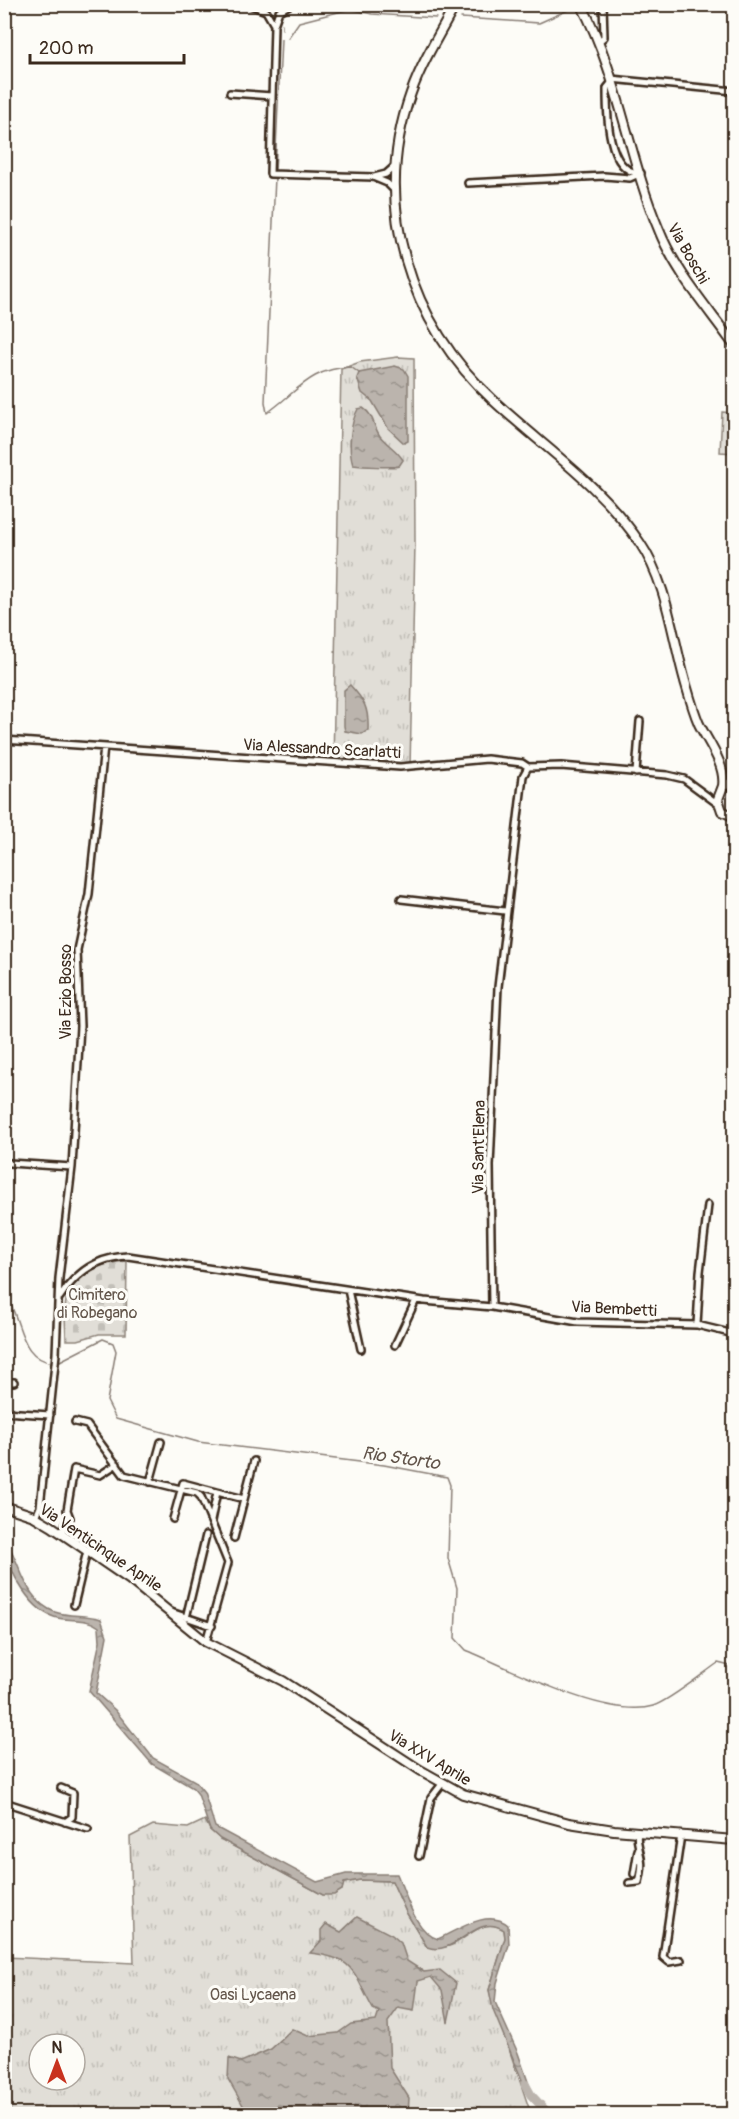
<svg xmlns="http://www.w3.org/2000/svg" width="739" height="2119" font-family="Pangolin,sans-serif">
<defs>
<pattern id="grass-tufts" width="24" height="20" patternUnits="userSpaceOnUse" patternTransform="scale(1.5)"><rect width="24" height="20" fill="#e1ded7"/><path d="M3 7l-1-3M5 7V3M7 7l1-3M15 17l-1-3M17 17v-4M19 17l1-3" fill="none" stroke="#c2bfb8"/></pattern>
<pattern id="cemetery-stones" width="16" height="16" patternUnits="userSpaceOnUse" patternTransform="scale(1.5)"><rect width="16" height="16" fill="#e1ded7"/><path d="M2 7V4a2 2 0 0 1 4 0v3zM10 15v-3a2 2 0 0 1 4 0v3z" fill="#c2bfb8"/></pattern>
<pattern id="water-ripples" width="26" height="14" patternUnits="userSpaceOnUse" patternTransform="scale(1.5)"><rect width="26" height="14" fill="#bbb4ad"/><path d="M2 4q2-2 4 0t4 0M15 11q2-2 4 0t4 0" fill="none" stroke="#99938c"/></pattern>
</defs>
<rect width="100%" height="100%" fill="#fdfcf7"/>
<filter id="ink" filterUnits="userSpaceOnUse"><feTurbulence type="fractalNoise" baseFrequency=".0167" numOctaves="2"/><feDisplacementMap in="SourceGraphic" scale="12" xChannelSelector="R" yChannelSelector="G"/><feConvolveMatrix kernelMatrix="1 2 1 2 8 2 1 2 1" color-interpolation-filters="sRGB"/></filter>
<g filter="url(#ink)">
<!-- grass -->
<path fill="url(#grass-tufts)" stroke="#8e847a" stroke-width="1.5" fill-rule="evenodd" d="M 398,357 L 414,358 L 415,544 L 410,767 L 333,763 L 341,369 L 360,362 Z
M 205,1820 L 210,1830 L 220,1839 L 323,1895 L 342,1890 L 343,1883 L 360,1880 L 392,1881 L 406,1912 L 427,1947 C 434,1947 445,1948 452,1945 C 470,1937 483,1916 504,1930 L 505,1938 L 489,1990 L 531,2114 L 5,2114 L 5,1957 L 134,1963 L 130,1837 L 153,1825 L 188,1828 ZM 39,2044 L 75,2044 L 75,2080 L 39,2080 Z"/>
<!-- cemetery -->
<path fill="url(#cemetery-stones)" stroke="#8e847a" stroke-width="1.5" d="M 127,1261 L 126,1334 L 99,1334 L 78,1340 L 66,1340 C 66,1326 63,1309 67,1296 C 74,1273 105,1262 127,1261 Z"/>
<!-- pitch -->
<path fill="#e1ded7" stroke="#8e847a" stroke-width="1.5" d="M 722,412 L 734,413 L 734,453 L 720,452 Z"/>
<!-- water -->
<path fill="url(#water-ripples)" stroke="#887d74" stroke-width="1.5" d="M 395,366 L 404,369 L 408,376 L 408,441 L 404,443 L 388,428 L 372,401 L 362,393 L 357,378 L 359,373 Z
M 363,408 C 374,415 373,426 380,436 C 387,445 397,450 403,460 L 399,466 C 392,468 361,466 353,465 C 348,449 350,423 358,409 Z
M 350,685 C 364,700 369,708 368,730 L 362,734 L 345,731 L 344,726 L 344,690 Z
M 4,1538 C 22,1563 23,1600 55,1612 C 70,1617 86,1614 101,1619 L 107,1636 L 96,1693 L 115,1710 L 153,1758 L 195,1781 L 204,1792 L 215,1827 L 317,1882 L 346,1874 L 397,1874 C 406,1894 415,1933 438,1939 C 458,1930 488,1908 508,1925 L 509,1945 L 497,1983 L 495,2002 L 518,2053 L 532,2093 L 529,2097 L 493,2010 L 489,1990 L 505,1938 L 504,1930 C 476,1911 456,1958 427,1947 L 406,1912 L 392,1881 L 360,1880 L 344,1883 L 342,1890 L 334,1895 L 323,1895 L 220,1839 L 210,1830 L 198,1794 L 193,1788 L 152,1764 L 89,1691 L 100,1641 L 99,1627 C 87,1617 69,1622 54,1617 C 27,1608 4,1563 4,1538 Z
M 357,1917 L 392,1935 L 401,1943 L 407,1961 L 424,1972 L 440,1970 L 456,1983 L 448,2022 L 442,1990 L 431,1977 L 418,1981 L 414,2011 L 398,2008 L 388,2022 L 390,2068 L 409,2098 L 408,2114 L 248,2114 L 228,2079 L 229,2058 L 241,2062 L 271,2049 L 292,2029 L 308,2036 L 338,2033 L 351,2024 L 376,2021 L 379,2012 L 373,2009 C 352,1971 356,1958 310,1953 L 321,1941 L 321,1930 L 326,1924 L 341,1932 Z"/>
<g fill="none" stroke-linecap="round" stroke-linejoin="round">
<!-- stream -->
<path stroke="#887d74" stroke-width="1.5" d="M 461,18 L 539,23 L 577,6
M 282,29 L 282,24
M 288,38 L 299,22 L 350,9 L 372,14 L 436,18
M 275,172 L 281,39
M 275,177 L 265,402 L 267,413 C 297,392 310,368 351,367 L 359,373
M 4,1295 C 23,1316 17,1359 54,1363
M 58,1362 L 103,1339 L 113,1343 L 116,1351 L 107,1401 L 116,1419 L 198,1442 L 384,1465 L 447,1477 L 450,1485 L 448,1558 L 457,1588 L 455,1638 L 466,1650 C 510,1668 607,1720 653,1706 C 669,1701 702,1674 718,1663 L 734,1667"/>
<!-- river -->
<path stroke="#bbb4ad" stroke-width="9" d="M 525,2084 L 531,2095 L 549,2114"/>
<defs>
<path id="street" d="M 248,4 L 266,11 L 273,23
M 291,4 L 279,11 L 274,25 L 270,174 L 374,177 L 386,174 L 395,166
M 598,42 L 604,37 L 603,4
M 611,79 L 734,91
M 612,82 L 607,88 C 607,110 606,171 639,173
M 230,93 L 272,96
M 375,178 L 387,183 L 394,190
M 468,183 L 604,176 L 630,178 L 641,173
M 4,740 L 400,767 L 487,759 L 522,763 L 528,767 L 561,766 L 667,775 L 684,779 L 718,804
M 636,773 L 640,721
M 401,899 L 505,911
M 4,1160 L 9,1163 L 72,1167
M 348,1290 L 361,1349
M 60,1297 C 76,1272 98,1257 128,1256 L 424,1301 L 492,1307 L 578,1322 L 697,1325 L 734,1334
M 492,1307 L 490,1166 L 498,987 L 523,776 L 528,767
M 697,1325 L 700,1272 L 708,1205
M 395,1345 L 416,1300
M 4,1382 L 14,1382
M 4,1412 L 50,1415
M 75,1422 L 87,1425 L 124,1475 L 197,1493 L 201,1497 L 228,1563 L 206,1642
M 150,1482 L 161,1442
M 217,1492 L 244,1499
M 36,1517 L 40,1507 L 56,1354 L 59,1278 L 72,1167 L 80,1026 L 77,950 L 89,894 L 104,747
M 173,1519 L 183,1483 L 217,1492 L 211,1521
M 61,1533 L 70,1518 L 67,1510 L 74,1469 L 100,1475 L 117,1464
M 234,1538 L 254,1461
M 74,1605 L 87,1551
M 171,1612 L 212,1626
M 186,1618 L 206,1535
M 61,1788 L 73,1793 L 72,1817 L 65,1822
M 4,1802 L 88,1829
M 681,1835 L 663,1957 L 669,1962 L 681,1960
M 419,1856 L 431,1798 L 442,1784
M 634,1874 L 638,1850
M 629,1883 L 639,1882 C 646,1855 637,1855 637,1832"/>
<path id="secondary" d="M 456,4 C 440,33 422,62 411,93 C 371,205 409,323 495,402 C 547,450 600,484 640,543 C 667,583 672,635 685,681 C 689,695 693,710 699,724 C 708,742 726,765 723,786
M 581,4 C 619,75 628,157 659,230 C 676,273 708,308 734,345
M 734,782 L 723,786 L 718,799 L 722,811 L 734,817
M 4,1506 L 34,1516 L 51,1526 L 130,1580 L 206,1642 L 283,1681 L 420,1770 L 463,1794 L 569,1823 L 614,1830 L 734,1840"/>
</defs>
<!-- street casing -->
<use href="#street" stroke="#3b2a1e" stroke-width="10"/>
<!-- secondary casing -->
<use href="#secondary" stroke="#3b2a1e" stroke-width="12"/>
<!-- street -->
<use href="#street" stroke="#fdfcf7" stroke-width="5"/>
<!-- secondary -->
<use href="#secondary" stroke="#fdfcf7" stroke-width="8"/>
</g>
</g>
<g text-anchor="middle" stroke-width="6" stroke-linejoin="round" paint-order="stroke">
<!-- street labels -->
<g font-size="16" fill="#3b2a1e" stroke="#fdfcf7">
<text transform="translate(689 253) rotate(60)" y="6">Via Boschi</text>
<text transform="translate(322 748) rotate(3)" y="6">Via Alessandro Scarlatti</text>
<text transform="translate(65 992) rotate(-90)" y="6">Via Ezio Bosso</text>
<text transform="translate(478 1147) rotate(-89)" y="6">Via Sant'Elena</text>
<text transform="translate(614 1308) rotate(3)" y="6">Via Bembetti</text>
<text transform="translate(101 1547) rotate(34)" y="6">Via Venticinque Aprile</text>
<text transform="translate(430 1757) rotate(31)" y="6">Via XXV Aprile</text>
</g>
<!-- park labels -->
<g font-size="16" fill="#64574c" stroke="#fdfcf7">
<text x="97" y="1300">Cimitero<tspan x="97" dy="18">di Robegano</tspan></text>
<text x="253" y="2000">Oasi Lycaena</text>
</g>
<!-- water labels -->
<g font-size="18" font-style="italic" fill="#615349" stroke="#fdfcf7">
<text transform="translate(401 1458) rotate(8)" y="6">Rio Storto</text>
</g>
</g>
<!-- margin -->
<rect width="739" height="2119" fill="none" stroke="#fdfcf7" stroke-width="24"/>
<rect x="12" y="12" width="715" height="2095" fill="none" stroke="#3b2a1e" stroke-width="2" filter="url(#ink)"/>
<!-- north arrow -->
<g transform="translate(57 2062)"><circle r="28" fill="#fdfcf7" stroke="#afa8a0" stroke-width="1.5"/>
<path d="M0-4.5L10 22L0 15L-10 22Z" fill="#c8321e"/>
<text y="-9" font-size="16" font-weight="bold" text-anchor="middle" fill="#3b2a1e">N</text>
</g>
<!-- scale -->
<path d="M30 54v9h154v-9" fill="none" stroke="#3b2a1e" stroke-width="3"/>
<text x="39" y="54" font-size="18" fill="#3b2a1e" stroke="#fdfcf7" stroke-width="4.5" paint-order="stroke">200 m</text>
</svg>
